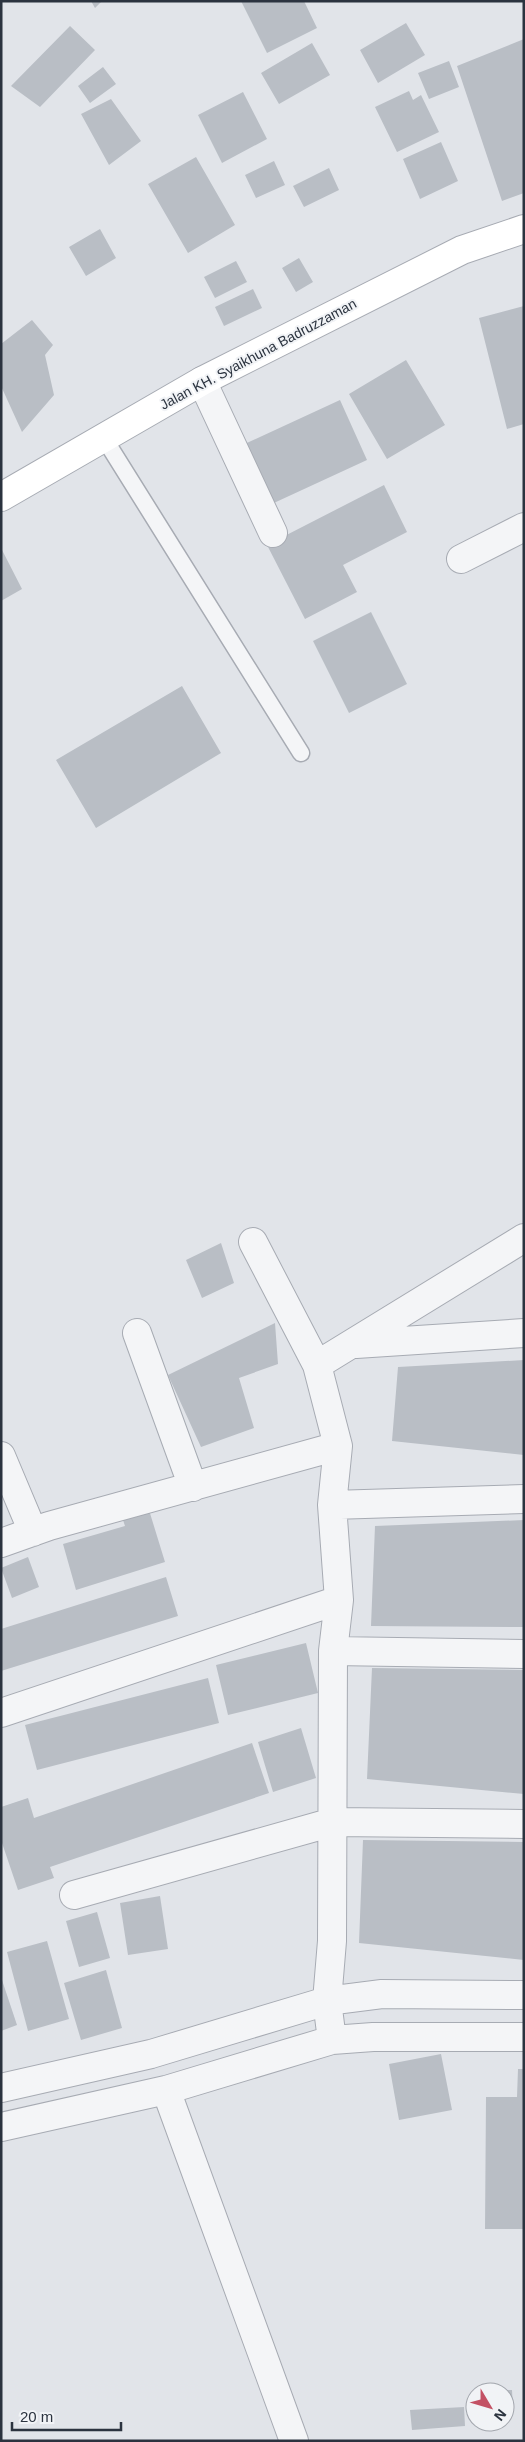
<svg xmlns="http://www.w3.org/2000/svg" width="525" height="2442" font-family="Helvetica,sans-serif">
<rect width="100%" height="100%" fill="#e1e4e9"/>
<!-- building -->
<path fill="#b9bec5" d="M 91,1 L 102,1 L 95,8 Z
M 241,1 L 304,1 L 317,28 L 267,53 Z
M 406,23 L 425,55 L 378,83 L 360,50 Z
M 70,26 L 95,50 L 40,107 L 11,86 Z
M 524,39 L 524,193 L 502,201 L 457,66 Z
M 312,43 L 330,75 L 279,104 L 261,73 Z
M 449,61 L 459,87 L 429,99 L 418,73 Z
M 103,67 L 116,84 L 90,103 L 78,86 Z
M 409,91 L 413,100 L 421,95 L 439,132 L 397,152 L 375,107 Z
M 243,92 L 267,139 L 222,163 L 198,115 Z
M 111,99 L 141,141 L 109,165 L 81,114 Z
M 441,142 L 458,181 L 420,199 L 403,159 Z
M 196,157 L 235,225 L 188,253 L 148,184 Z
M 274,161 L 285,185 L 256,198 L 245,175 Z
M 329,168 L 339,190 L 304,207 L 293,186 Z
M 100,229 L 116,258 L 86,276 L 69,247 Z
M 299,258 L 313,282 L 296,292 L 282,268 Z
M 236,261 L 247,282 L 215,298 L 204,277 Z
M 253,289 L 262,308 L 224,326 L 215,307 Z
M 524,306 L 524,424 L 507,429 L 479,318 Z
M 32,320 L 53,345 L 45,355 L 54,395 L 22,432 L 1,386 L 1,344 Z
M 406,360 L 445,425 L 387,459 L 349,394 Z
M 340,400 L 367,460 L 250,514 L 223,454 Z
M 384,485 L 407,532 L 343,565 L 357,592 L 305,619 L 267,545 Z
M 1,548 L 22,589 L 1,601 Z
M 371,612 L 407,684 L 349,713 L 313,641 Z
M 182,686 L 221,753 L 96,828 L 56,760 Z
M 221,1243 L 234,1283 L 202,1298 L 186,1260 Z
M 275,1323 L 278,1364 L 239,1378 L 254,1428 L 201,1447 L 168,1375 Z
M 524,1360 L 524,1455 L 392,1441 L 398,1367 Z
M 149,1510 L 165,1562 L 76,1590 L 63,1544 L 125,1526 L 122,1517 Z
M 524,1520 L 524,1627 L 371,1626 L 375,1526 Z
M 28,1557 L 39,1587 L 12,1598 L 1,1568 Z
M 166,1577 L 178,1616 L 1,1671 L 1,1629 Z
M 306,1643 L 318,1693 L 228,1715 L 216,1665 Z
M 372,1668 L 524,1670 L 524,1794 L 367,1779 Z
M 208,1678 L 219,1723 L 37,1770 L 25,1725 Z
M 301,1728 L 316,1778 L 273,1792 L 258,1742 Z
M 252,1743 L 269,1793 L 50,1867 L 54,1878 L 18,1890 L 1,1840 L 1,1807 L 28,1798 L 34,1818 Z
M 363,1840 L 524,1842 L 524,1960 L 359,1943 Z
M 160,1896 L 168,1949 L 128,1955 L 120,1903 Z
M 97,1912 L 110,1958 L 79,1967 L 66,1921 Z
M 47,1941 L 69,2019 L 28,2031 L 7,1952 Z
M 106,1970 L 122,2028 L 81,2040 L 64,1983 Z
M 1,1977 L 17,2025 L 1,2031 Z
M 441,2054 L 452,2110 L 399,2120 L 389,2064 Z
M 518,2069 L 524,2069 L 524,2229 L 485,2229 L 486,2097 L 517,2097 Z
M 493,2390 L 512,2390 L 513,2410 L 505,2410 L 505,2392 Z
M 464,2407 L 465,2426 L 412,2430 L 410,2410 Z"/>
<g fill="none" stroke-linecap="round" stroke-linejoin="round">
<defs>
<path id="service" d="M 104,438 L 301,753"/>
<path id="minor" d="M 202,381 L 273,533
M 461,559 L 524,527
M 253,1242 L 317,1365
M 137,1333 L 193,1487
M 356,1344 L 524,1333
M 1,1456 L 33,1532
M 332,1505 L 338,1446 L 317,1365 L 524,1238
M 1,1543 L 49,1526 L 338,1446
M 333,1651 L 339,1600 L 332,1505 L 524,1499
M 1,1713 L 339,1600
M 74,1895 L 333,1822 L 524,1824
M 332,2040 L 327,2001 L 332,1941 L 333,1651 L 524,1654
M 1,2088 L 151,2054 L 327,2001 L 382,1994 L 524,1995
M 166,2090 L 294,2441
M 1,2127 L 166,2090 L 332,2040 L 373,2037 L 524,2037"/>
<path id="secondary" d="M 1,497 L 202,381 L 462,250 L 524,229"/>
</defs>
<!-- service casing -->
<use href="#service" stroke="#a7abb3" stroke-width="19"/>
<!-- minor casing -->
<use href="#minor" stroke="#a7abb3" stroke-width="30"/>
<!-- secondary casing -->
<use href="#secondary" stroke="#a7abb3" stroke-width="30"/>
<!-- service -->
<use href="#service" stroke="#f4f5f7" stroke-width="16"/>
<!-- minor -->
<use href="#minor" stroke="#f4f5f7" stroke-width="28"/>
<!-- secondary -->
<use href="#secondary" stroke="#fff" stroke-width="28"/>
</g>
<g text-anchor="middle" stroke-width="4" stroke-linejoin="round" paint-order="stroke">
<!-- street labels -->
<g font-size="14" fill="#2b333f" stroke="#f1f3f6">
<text transform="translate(258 354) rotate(-28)" y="5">Jalan KH. Syaikhuna Badruzzaman</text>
</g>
</g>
<!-- border -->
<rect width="525" height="2442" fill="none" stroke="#2b333f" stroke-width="5"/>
<!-- north arrow -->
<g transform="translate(490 2407) rotate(128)"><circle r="24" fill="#f1f3f6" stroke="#a2a6ad"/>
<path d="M0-4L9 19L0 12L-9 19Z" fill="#c35164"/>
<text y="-8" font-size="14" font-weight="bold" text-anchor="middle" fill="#2b333f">N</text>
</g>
<!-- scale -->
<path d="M12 2422v8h109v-8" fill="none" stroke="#2b333f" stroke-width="2.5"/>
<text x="20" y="2422" font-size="15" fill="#2b333f" stroke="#f1f3f6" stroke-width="4" paint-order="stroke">20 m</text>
</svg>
